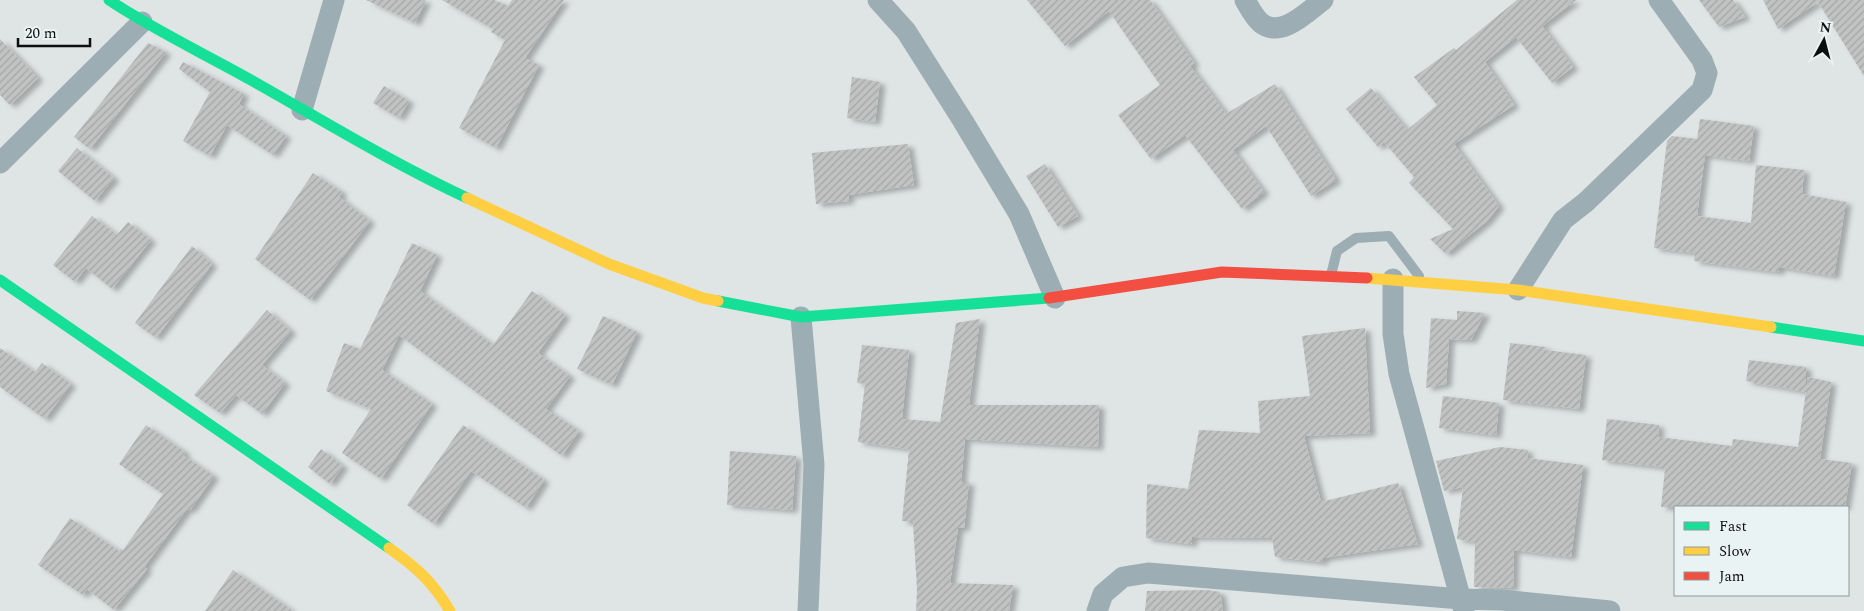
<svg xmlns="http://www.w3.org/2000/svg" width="1864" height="611" font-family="Spectral,serif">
<defs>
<pattern id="building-hatch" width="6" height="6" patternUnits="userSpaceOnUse" patternTransform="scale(1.25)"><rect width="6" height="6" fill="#c0c3c2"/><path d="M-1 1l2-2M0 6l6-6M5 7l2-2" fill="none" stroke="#a4a6a6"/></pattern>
<filter id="shadow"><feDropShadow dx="5.5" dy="3" stdDeviation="2.5" flood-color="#0004"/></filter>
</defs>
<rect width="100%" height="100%" fill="#dfe4e4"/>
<!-- building -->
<path fill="url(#building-hatch)" filter="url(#shadow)" d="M 366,0 L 426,0 L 415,23 Z
M 442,0 L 494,0 L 508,6 L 512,0 L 564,0 L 525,58 L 539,65 L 496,148 L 459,128 L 505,40 L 491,32 L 493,29 Z
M 1027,0 L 1150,0 L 1194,63 L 1190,66 L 1226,114 L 1275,84 L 1336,180 L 1311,196 L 1266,126 L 1233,150 L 1264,192 L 1242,209 L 1185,135 L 1151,159 L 1118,115 L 1160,85 L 1109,11 L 1065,46 Z
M 1517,0 L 1576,0 L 1542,26 L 1573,67 L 1552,83 L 1516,37 L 1485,62 L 1514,105 L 1454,144 L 1499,206 L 1487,221 L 1446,254 L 1430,239 L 1453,229 L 1409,183 L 1414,177 L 1384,142 L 1378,147 L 1346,109 L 1371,88 L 1407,130 L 1437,105 L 1414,77 L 1454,48 L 1456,50 Z
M 1699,0 L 1733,0 L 1745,17 L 1719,27 Z
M 1763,0 L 1864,0 L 1864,76 L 1818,2 L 1778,29 Z
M 0,39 L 38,78 L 10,105 L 0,95 Z
M 148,43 L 166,52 L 90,149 L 74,137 Z
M 183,62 L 244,94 L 239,104 L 286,136 L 273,155 L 227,125 L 210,156 L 183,141 L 210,92 L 179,69 Z
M 852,77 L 880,82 L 875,122 L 847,118 Z
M 384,86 L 409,101 L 399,118 L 373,103 Z
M 1700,119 L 1754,126 L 1749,161 L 1705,155 L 1697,216 L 1751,223 L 1756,165 L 1804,170 L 1802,194 L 1846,202 L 1834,276 L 1779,267 L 1779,272 L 1694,261 L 1695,253 L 1654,248 L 1667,141 L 1672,136 L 1697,139 Z
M 908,144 L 914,185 L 848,195 L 849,201 L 816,204 L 812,153 Z
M 77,148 L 114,178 L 95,201 L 58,171 Z
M 1045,164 L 1078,216 L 1058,227 L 1026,176 Z
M 313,173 L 342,192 L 339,197 L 370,221 L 310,300 L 255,259 Z
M 92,216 L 117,235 L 128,222 L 151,240 L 112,289 L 86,268 L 75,282 L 53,265 Z
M 412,243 L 437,255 L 420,291 L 493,345 L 532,291 L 565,315 L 538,353 L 570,376 L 546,409 L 579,431 L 562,456 L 399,335 L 382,370 L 432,404 L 381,479 L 342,453 L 371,409 L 326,391 L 344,343 L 360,349 Z
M 192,246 L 212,264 L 156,338 L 135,323 Z
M 267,310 L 291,331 L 262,365 L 285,383 L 262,414 L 236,395 L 220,413 L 194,395 Z
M 1457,311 L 1485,313 L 1471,340 L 1449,339 L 1446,384 L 1426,388 L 1431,318 L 1457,320 Z
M 603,316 L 637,332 L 612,385 L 577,369 Z
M 980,319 L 969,405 L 1099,405 L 1098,447 L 965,439 L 961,482 L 969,482 L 964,528 L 958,528 L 950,583 L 1013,585 L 1009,611 L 916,611 L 917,590 L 913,522 L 902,521 L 909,449 L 858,442 L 865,384 L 857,383 L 862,345 L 909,350 L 902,419 L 940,422 L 956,323 Z
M 1365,328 L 1370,433 L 1304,436 L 1321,502 L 1398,483 L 1418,544 L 1323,558 L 1323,562 L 1275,557 L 1272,538 L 1192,537 L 1192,544 L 1146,538 L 1147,484 L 1188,489 L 1199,430 L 1260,433 L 1258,401 L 1310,396 L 1302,336 Z
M 1510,343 L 1546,347 L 1545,350 L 1586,355 L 1579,409 L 1503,400 Z
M 0,348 L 35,372 L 42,363 L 71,384 L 45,419 L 0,387 Z
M 1749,360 L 1806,367 L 1806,392 L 1746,381 Z
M 1808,377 L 1831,382 L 1820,459 L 1852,463 L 1845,507 L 1661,507 L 1665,469 L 1662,469 L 1662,467 L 1602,460 L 1607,419 L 1659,425 L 1658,437 L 1732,446 L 1733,439 L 1798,447 Z
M 1443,396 L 1499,403 L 1496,435 L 1439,428 Z
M 146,425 L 185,452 L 183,455 L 214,476 L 190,510 L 187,509 L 144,567 L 147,569 L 114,610 L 87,589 L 83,595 L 38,565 L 70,518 L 119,551 L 121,549 L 123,550 L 163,494 L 119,464 Z
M 463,425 L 544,480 L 526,508 L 471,471 L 434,524 L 407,505 Z
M 1500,447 L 1528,450 L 1527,458 L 1583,465 L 1571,557 L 1514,550 L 1513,588 L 1474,587 L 1475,542 L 1457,539 L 1463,487 L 1444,491 L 1436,461 Z
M 321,449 L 343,466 L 330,484 L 308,467 Z
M 730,451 L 796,456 L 792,510 L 727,505 Z
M 233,570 L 293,611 L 205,611 Z
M 1207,590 L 1220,592 L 1223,611 L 1145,611 L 1147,591 Z"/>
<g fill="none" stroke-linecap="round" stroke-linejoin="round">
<!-- lane -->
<path stroke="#9caeb4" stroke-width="10" d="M 1331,275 L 1337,251 L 1356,238 L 1389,236 L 1419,276"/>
<!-- street -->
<path stroke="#9caeb4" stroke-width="21" d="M 878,0 L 906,31 L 963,121 L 1019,214 L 1055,298
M 1245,0 C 1249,7 1254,17 1261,23 C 1281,39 1307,12 1323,0
M 302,110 L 334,0
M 0,163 L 142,22
M 1393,279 L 1393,334 L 1399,374 L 1464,611
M 1518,290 L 1563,220 L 1586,202 L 1702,90 L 1707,73 L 1702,60 L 1659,0
M 801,317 L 814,465 L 808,611
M 1097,611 L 1103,594 L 1123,577 L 1148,573 L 1461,599 L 1502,600 L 1610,611"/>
<!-- fast -->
<path stroke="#16e098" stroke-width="11" d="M 109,0 C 154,30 203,53 251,80 C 322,120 392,163 467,198
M 0,280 L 389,548
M 718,301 L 801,317 L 1049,298
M 1771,327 L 1864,341"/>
<!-- slow -->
<path stroke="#ffcf43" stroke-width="11" d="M 467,198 L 609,264 L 703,298 L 718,301
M 1367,278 L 1518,290 L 1771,327
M 389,548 C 417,568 432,581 450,611"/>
<!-- jam -->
<path stroke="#f24e42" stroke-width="11" d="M 1049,298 L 1222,272 L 1367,278"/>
</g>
<!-- legend -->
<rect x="1674" y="506" width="175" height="90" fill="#eaf3f3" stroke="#919898"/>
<rect x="1684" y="522" width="25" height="8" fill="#16e098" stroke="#919898"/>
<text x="1719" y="531" font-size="15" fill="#0c0f0f">Fast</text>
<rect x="1684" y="547" width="25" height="8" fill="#ffcf43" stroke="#919898"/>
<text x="1719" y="556" font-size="15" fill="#0c0f0f">Slow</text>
<rect x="1684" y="572" width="25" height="8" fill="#f24e42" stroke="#919898"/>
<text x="1719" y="581" font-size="15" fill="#0c0f0f">Jam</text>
<!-- north arrow -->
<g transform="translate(1824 40) rotate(7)" stroke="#eaf3f3" stroke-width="4" paint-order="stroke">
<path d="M0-4L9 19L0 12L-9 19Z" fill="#0c0f0f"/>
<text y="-8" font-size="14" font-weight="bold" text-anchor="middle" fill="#0c0f0f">N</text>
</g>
<!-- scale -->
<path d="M18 38v8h72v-8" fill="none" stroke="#0c0f0f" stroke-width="2.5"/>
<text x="25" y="38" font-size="15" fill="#0c0f0f" stroke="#eaf3f3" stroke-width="4" paint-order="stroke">20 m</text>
</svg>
